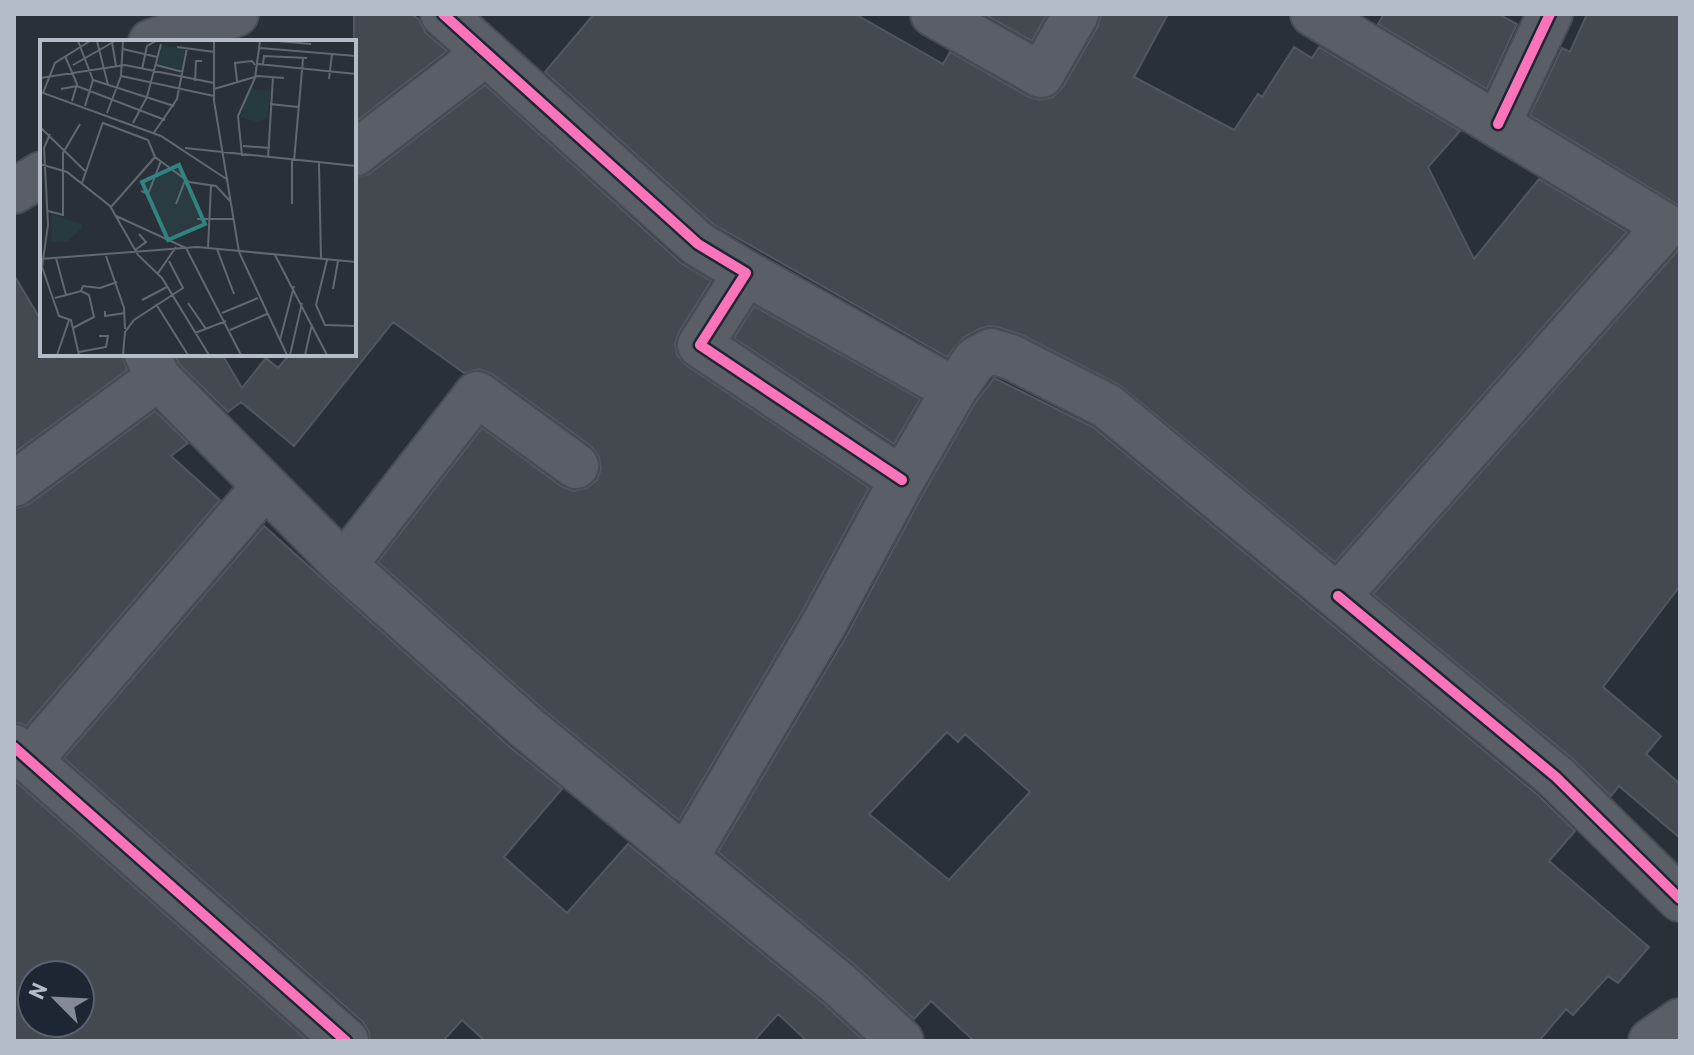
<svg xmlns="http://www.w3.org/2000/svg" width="1694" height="1055" font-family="Barlow,sans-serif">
<rect width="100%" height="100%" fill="#2a3038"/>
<!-- building -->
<path fill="#444950" stroke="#52575f" stroke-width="2" fill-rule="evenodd" d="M 354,14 L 412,14 L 419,20 L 426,33 L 447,51 L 354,123 Z
M 594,14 L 855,14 L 943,64 L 950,52 L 1029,97 L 1040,100 L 1053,97 L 1063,87 L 1098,26 L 1101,14 L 1168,14 L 1134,77 L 1234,130 L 1258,94 L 1262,97 L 1294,47 L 1312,58 L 1319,47 L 1460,131 L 1428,167 L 1474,259 L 1539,179 L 1627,232 L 1335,562 L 1118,384 L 1022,335 L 998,327 L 989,326 L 979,329 L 963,338 L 947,357 L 713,224 L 545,72 Z
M 984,14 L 1047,14 L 1032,41 Z
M 1384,14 L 1498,14 L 1517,24 L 1487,89 L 1378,24 Z
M 1587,14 L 1680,14 L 1680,206 L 1530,115 L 1562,48 L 1570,52 Z
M 485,85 L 681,263 L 711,281 L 679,332 L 675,343 L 677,355 L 686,365 L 869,488 L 803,610 L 679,820 L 543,709 L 378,562 L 482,428 L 561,486 L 573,491 L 587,488 L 597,480 L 601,469 L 599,457 L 591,446 L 492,374 L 479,369 L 464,373 L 393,322 L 294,446 L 241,402 L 228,412 L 179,364 L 174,354 L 222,354 L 242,388 L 266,358 L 278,368 L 290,354 L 354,354 L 354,178 L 369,174 Z
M 1680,248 L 1680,586 L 1603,687 L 1661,736 L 1646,754 L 1680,784 L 1680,838 L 1619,786 L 1611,796 L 1572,758 L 1373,594 Z
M 14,275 L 42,322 L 42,354 L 122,354 L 127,370 L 14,453 Z
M 754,306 L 920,399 L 894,444 L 734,338 Z
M 994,378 L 1093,427 L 1539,796 L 1575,831 L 1549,861 L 1649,947 L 1618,983 L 1608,976 L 1573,1015 L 1566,1009 L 1539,1041 L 974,1041 L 931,1001 L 914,1019 L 855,965 L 718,852 L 847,635 L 924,492 L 975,403 ZM 947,732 L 958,742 L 965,734 L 1030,792 L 949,880 L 869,814 Z
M 155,411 L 188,443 L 171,456 L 220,500 L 26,726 L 20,723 L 14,723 L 14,509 L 29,504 Z
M 264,526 L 510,747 L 562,789 L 504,857 L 567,913 L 628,844 L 823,1003 L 864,1041 L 807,1041 L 778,1014 L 754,1041 L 485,1041 L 462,1020 L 443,1041 L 370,1041 L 369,1032 L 363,1022 L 64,758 Z
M 14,781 L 15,781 L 308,1041 L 14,1041 ZM 32,975 L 80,975 L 80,1023 L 32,1023 Z"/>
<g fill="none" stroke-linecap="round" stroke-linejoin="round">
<defs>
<path id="minor" d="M 443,14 L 698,244 L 746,273 L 700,345 L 902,480
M 933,14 L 1041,75 L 1076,14
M 1313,14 L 1666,226 L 1338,596
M 151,42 L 236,14
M 1498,124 L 1550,14
M 354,154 L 486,53
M 14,191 L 42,174
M 746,273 L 954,390
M 147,354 L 158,378 L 344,565 L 527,728 L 839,984 L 901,1041
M 14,484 L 158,378
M 344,565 L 477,394 L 576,466
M 14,747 L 346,1041
M 29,761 L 265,486
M 685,859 L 825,622 L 902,480 L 954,390 L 975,360 L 991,351 L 1011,357 L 1107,406 L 1556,777 L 1680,899
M 1651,1041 L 1680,1021"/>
</defs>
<!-- minor casing -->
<use href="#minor" stroke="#484c53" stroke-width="48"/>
<!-- minor -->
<use href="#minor" stroke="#5a5e66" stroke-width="44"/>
<defs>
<path id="cycleway" d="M 443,14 L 698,244 L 746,273 L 700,345 L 902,480
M 1498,124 L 1550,14
M 1338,596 L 1556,777 L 1680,899
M 14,747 L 346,1041"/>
</defs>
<!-- cycleway casing -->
<use href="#cycleway" stroke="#1d2633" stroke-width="15"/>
<!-- cycleway -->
<use href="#cycleway" stroke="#fb73b8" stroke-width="10"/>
</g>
<!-- overview -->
<g transform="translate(40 40)">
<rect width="316" height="316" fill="#2a3038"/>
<path d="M 122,6 L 145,9 L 142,30 L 117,24 ZM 211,48 L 231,51 L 227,78 L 218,82 L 200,77 ZM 12,174 L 41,184 L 43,187 L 27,202 L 11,202 Z" fill="#273a3e"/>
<path fill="none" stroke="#384963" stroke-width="4" d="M 0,269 L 0,315"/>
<path fill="none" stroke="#616872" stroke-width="2" d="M 38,1 L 53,40 L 45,66M 50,1 L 15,23 L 3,53 L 121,96 L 188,140M 57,1 L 68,45M 174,1 L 174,61 L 199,212 L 247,315M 238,1 L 271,4M 72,2 L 76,26M 137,7 L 175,12M 220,8 L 316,16M 83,9 L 117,17M 25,16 L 37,44 L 32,61M 218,24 L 316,34M 33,25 L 75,1M 116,25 L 143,32M 223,25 L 224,16 L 267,18M 102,29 L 107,6 L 116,1M 81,36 L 174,56M 0,38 L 85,25 L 174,43M 289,39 L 292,14M 53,40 L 134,66M 155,41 L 156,21 L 162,21M 197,41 L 195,23 L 212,21 L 215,25M 21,49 L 37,46 L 125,80M 174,49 L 218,36 L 244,38M 230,64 L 258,67M 67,73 L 81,36 L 83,1M 63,83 L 108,100M 93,83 L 107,57 L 121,4M 0,87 L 45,131M 10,94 L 4,108 L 8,185 L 2,227 L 19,276 L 31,280 L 39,315M 113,94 L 137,59 L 147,8M 108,100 L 115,117 L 149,142 L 176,146 L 191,162M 203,106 L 230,108M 145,108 L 316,126M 202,116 L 198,76 L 215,38 L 220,1M 228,118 L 233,37M 254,121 L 263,19M 279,123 L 281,219M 0,124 L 27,132 L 70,166 L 98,215 L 122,238 L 169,315M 42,143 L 63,82M 101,151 L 108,154 L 121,121M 136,164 L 146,138M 252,164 L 252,120M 71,167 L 115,117M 8,171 L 23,175 L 23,113 L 40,84M 74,175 L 146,208 L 201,315M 157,179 L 193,179M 168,208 L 171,145M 177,209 L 194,254M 95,210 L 106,202 L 99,194M 235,215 L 287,315M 66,216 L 84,268 L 85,289M 16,218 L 26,255M 0,219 L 157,207 L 316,222M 287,220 L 276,265 L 285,285 L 316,286M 315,222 L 316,146M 118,233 L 136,207M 293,249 L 298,221M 41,251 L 43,246 L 60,248 L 77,242M 15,258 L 41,251 L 49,255 L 54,277 L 33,288M 102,260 L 127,247M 148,263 L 166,289M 116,264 L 148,315M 65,271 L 65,276 L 85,273M 182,273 L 218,258M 190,290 L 227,274M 155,293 L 186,281M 240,300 L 254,246M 39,312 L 66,307 L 68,296 L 59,296M 17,315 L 29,280M 83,315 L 85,292 L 94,280 L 143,248 L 129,221M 250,315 L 262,263M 265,315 L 272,284"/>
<path fill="#308480" fill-opacity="0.15" stroke="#308480" stroke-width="4" d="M 139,125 L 165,184 L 128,200 L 102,142 Z"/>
<rect width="316" height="316" fill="none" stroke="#b4bcc9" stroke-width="4"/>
</g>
<!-- border -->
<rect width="1694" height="1055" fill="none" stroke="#b4bcc9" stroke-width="32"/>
<!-- north arrow -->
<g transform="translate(56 999) rotate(294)"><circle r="38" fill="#1d2633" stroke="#59626f" stroke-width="2"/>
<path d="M0-6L14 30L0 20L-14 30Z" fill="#848b96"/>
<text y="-12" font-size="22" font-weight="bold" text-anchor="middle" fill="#b4bcc9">N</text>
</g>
</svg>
